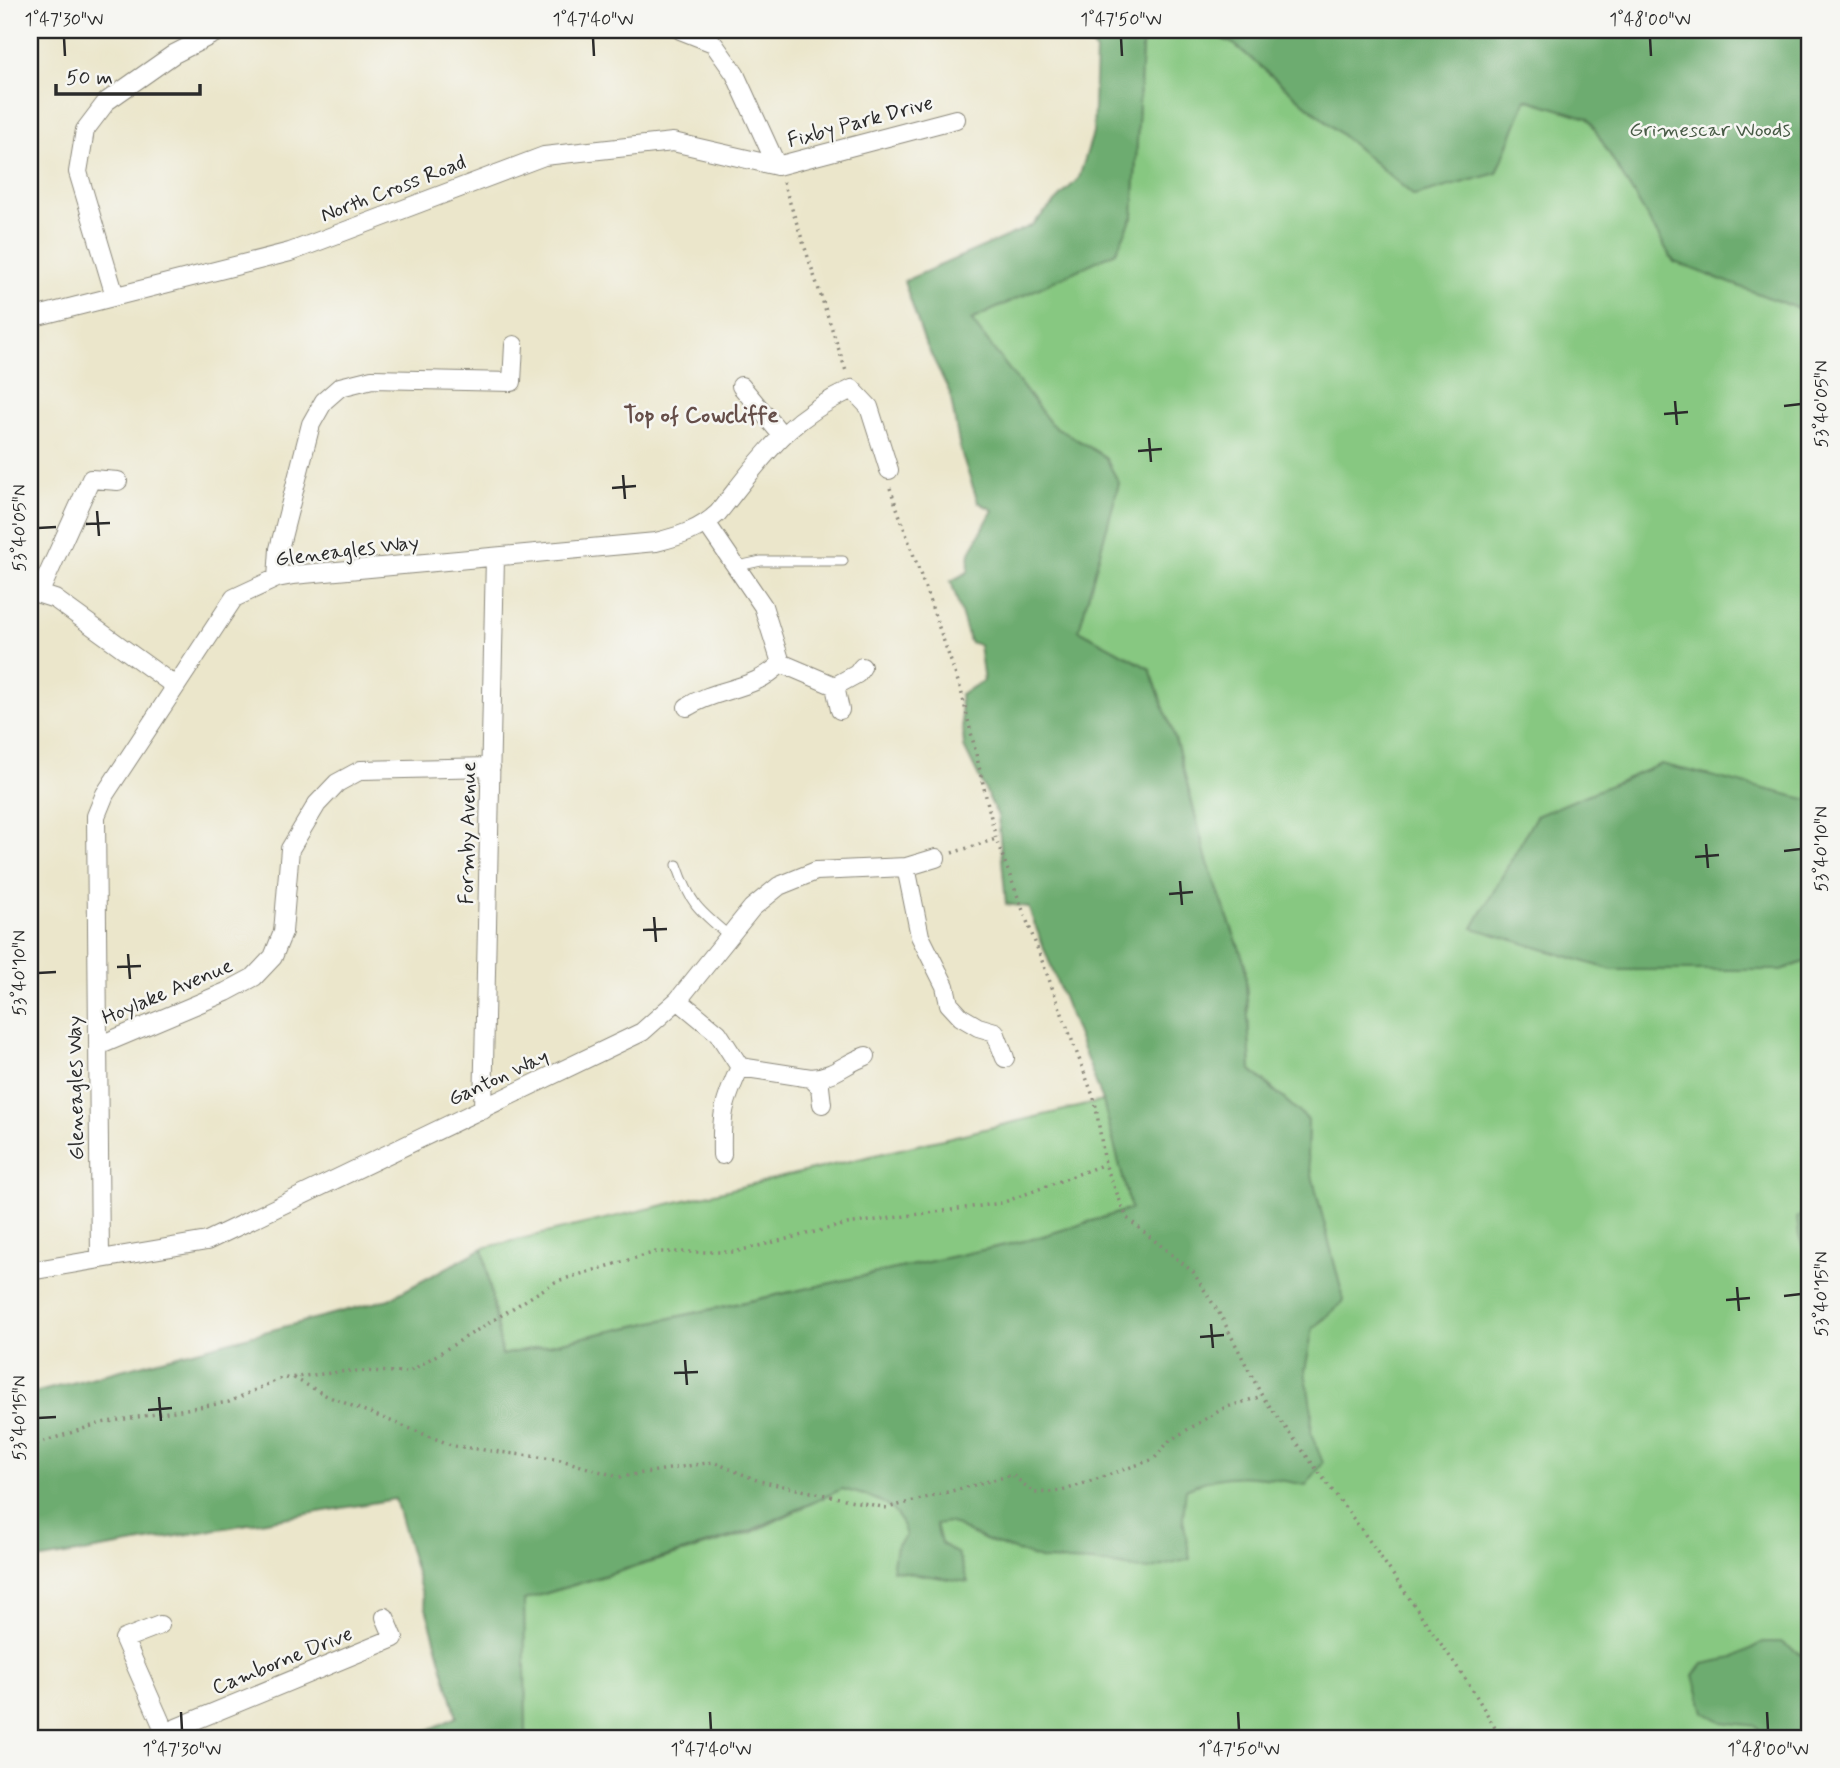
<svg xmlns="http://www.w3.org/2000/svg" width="1840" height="1768" font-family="Mynerve,sans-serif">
<rect width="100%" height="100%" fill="#f6f6f2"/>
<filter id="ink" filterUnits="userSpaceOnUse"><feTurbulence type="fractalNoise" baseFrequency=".0143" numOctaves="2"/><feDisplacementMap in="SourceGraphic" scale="14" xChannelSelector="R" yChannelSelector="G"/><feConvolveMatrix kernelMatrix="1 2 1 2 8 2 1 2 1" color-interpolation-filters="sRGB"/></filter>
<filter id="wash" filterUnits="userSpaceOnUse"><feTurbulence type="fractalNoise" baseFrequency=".00686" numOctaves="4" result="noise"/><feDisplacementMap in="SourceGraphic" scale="28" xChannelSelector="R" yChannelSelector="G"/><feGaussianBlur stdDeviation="1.57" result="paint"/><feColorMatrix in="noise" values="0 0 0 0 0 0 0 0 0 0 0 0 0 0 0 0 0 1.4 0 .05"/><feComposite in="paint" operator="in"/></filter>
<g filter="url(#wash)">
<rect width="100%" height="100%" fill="#ebe6cb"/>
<!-- green -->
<path fill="#87c881" stroke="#597a56" stroke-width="2" d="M 1143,30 L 1202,30 L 1234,44 L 1414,196 L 1497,173 L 1526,99 L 1588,118 L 1674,262 L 1810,313 L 1810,1738 L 546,1738 L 526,1734 L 524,1600 L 753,1532 L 980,1421 L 1293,1347 L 1344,1301 L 1307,1156 L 1308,1120 L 1251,1070 L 1245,964 L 1207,861 L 1177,745 L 1150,669 L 1078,630 L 1119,483 L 1105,457 L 1051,424 L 971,320 L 1116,251 L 1133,215 Z
M 1103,1101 L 1131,1209 L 1033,1239 L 502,1355 L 483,1248 Z"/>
<!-- forest -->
<path fill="#6dac6f" stroke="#4c6c4d" stroke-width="2" d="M 1078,30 L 1143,30 L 1133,216 L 1116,252 L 971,320 L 1051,424 L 1105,457 L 1119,483 L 1079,630 L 1150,669 L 1177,745 L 1207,861 L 1245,964 L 1251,1070 L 1308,1120 L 1307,1156 L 1344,1301 L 1313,1328 L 1305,1371 L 1312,1411 L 1311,1433 L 1323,1463 L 1306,1485 C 1264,1477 1225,1469 1186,1489 L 1183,1518 L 1190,1559 L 1148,1570 L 1092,1562 L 1043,1560 L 985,1540 L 949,1522 L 936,1524 L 941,1543 L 958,1554 L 968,1582 L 892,1570 L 896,1547 L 906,1536 C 897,1501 874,1498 842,1489 L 750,1531 L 524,1600 L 526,1733 L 546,1738 L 411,1738 L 457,1717 L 395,1499 L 30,1561 L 30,1394 L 389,1299 L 483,1248 L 502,1355 L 1033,1239 L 1131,1209 L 1103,1101 L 1028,907 L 1006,904 L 998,816 L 964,747 L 960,694 L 984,681 L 979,645 L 970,642 L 951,581 L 968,572 L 970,552 L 993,510 L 978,502 L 960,449 L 950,393 L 924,340 L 904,281 L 1031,226 L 1079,178 L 1093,133 L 1096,51 Z
M 1202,30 L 1810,30 L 1810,313 L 1674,262 L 1588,118 L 1526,99 L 1497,173 L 1414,196 L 1234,44 Z
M 1661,764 L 1810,800 L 1810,960 L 1781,970 L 1612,970 L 1473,928 L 1536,816 Z
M 1810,1210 L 1810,1265 L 1799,1236 L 1797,1218 Z
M 1763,1642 L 1781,1642 L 1810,1660 L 1810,1738 L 1763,1738 L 1757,1726 L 1722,1722 L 1704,1712 L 1694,1675 L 1703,1664 L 1733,1658 Z"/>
</g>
<g filter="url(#ink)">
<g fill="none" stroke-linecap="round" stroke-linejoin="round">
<defs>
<path id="service" d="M 738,566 L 761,561 L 843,561
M 677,865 C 690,903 697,909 728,935"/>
<path id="minor" d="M 680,30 L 713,43 L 735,74 L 777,166
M 115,296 L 78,172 L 85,130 L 107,101 L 174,54 L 221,30
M 30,318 L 290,252 L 544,156 L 673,142 L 777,166 L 956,119
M 741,386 L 781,434
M 707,524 L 763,606 L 781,663 L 835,686 L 840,710
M 277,578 L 279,549 L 311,424 L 324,401 L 340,387 L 372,379 L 512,382 L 514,345
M 30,591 L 55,599 L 175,686
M 39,594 L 91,479 L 118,481
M 835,686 L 857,674 L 862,667
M 687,707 C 718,687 755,691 781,663
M 906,867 L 920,936 L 945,986 L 949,1004 L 961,1017 L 978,1027 L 995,1032 L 1005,1058
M 678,1000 L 718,1033 L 740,1067 L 811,1078 L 820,1087 L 822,1104
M 98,1046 L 226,992 L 254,977 L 273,957 L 283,932 L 290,849 L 317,804 L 337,783 L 361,770 L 491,767
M 811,1078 C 837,1076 843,1064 866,1056
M 483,1110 L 495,557
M 722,1155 C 721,1114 723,1105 740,1067
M 100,1259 L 96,816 L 105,794 L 234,598 L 277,578 L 293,575 L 656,542 C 680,536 700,530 718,513 C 762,458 786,419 852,389 L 869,407 L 889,470
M 30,1271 L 207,1241 L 642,1032 L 678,1000 L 752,908 L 779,886 L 816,871 L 906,867 L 936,858
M 160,1625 L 124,1639 L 165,1732
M 152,1738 L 394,1638 L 385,1617"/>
</defs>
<!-- service casing -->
<use href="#service" stroke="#8b887b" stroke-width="11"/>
<!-- minor casing -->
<use href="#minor" stroke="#8b887b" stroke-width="20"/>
<!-- path -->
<path stroke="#8b887b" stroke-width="3.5" stroke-dasharray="2 5" stroke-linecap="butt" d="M 783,182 L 847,374
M 890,488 L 961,690 L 996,839 L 1095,1101 L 1105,1164 L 1127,1218 L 1193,1272 L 1222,1318 L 1262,1396 L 1364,1533 L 1471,1687 L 1501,1738
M 952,853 L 996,839
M 294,1378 L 327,1396 L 454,1446 L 561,1460 L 619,1477 L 713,1462 L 759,1481 L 887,1508 L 1012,1475 L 1035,1493 L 1062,1491 L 1154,1459 L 1170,1440 L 1224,1408 L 1262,1396
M 30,1446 L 101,1423 L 229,1402 L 279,1379 L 348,1371 L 409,1372 L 557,1281 L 656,1252 L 734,1252 L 847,1224 L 1002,1203 L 1105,1164"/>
<!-- service -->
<use href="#service" stroke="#fff" stroke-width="9"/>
<!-- minor -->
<use href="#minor" stroke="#fff" stroke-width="18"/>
</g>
</g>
<!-- ticks -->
<path fill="none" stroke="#2b2b2b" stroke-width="2.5" d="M 64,38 L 65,56M 593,38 L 594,56M 1121,38 L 1122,56M 1650,38 L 1651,56M 1675,401 L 1677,425M 1784,406 L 1801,404M 1664,414 L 1688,412M 1149,438 L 1151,462M 1138,451 L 1162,449M 623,475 L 625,499M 612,488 L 636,486M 97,511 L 99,536M 86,524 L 110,523M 38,528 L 56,527M 1706,844 L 1708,868M 1784,851 L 1801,849M 1695,857 L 1719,855M 1180,881 L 1182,905M 1169,894 L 1193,892M 654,917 L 656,942M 643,930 L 667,929M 128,954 L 130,979M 117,967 L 141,966M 38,973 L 56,972M 1737,1287 L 1739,1311M 1784,1296 L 1801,1294M 1726,1300 L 1750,1298M 1211,1324 L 1213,1348M 1200,1337 L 1224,1335M 685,1360 L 687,1385M 674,1373 L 698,1372M 159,1397 L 161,1421M 148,1410 L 172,1408M 38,1418 L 56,1417M 181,1712 L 182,1730M 710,1712 L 711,1730M 1238,1712 L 1239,1730M 1767,1712 L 1768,1730"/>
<g text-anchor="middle" stroke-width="5" stroke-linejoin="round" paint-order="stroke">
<!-- street labels -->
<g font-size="21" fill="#2b2b2b" stroke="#f6f6f2">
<text transform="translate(860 121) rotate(-15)" y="7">Fixby Park Drive</text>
<text transform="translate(393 188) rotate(-21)" y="7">North Cross Road</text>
<text transform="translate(347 550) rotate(-7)" y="7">Gleneagles Way</text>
<text transform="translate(467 833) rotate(-89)" y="7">Formby Avenue</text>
<text transform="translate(167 991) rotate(-23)" y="7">Hoylake Avenue</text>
<text transform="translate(498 1077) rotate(-25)" y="7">Ganton Way</text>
<text transform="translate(75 1088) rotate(-91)" y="7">Gleneagles Way</text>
<text transform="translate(282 1660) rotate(-22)" y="7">Camborne Drive</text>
</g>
<!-- park labels -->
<g font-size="21" fill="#475a45" stroke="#f6f6f2">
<text x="1710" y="136">Grimescar Woods</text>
</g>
<!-- neighbourhood labels -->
<g font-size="23" font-weight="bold" fill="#664f4a" stroke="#f6f6f2">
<text x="701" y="422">Top of Cowcliffe</text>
</g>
</g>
<!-- margin -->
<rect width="1840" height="1768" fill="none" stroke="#f6f6f2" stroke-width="77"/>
<!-- scale -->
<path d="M56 84v10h144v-10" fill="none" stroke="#2b2b2b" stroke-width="3.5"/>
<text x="66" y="84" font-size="21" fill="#2b2b2b" stroke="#f6f6f2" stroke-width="5" paint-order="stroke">50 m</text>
<rect x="38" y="38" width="1763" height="1692" fill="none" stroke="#2b2b2b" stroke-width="2.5"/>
<g font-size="18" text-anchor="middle" fill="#2b2b2b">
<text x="64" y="25">1°47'30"W</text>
<text x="593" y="25">1°47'40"W</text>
<text x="1121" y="25">1°47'50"W</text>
<text x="1650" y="25">1°48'00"W</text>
<text transform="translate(1821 404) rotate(-90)" y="6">53°40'05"N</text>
<text transform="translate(19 528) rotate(-90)" y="6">53°40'05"N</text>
<text transform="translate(1821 849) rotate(-90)" y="6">53°40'10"N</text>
<text transform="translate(19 973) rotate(-90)" y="6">53°40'10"N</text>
<text transform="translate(1821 1294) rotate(-90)" y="6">53°40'15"N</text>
<text transform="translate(19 1418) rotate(-90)" y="6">53°40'15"N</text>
<text x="182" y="1755">1°47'30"W</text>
<text x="711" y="1755">1°47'40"W</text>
<text x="1239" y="1755">1°47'50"W</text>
<text x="1768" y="1755">1°48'00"W</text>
</g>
</svg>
